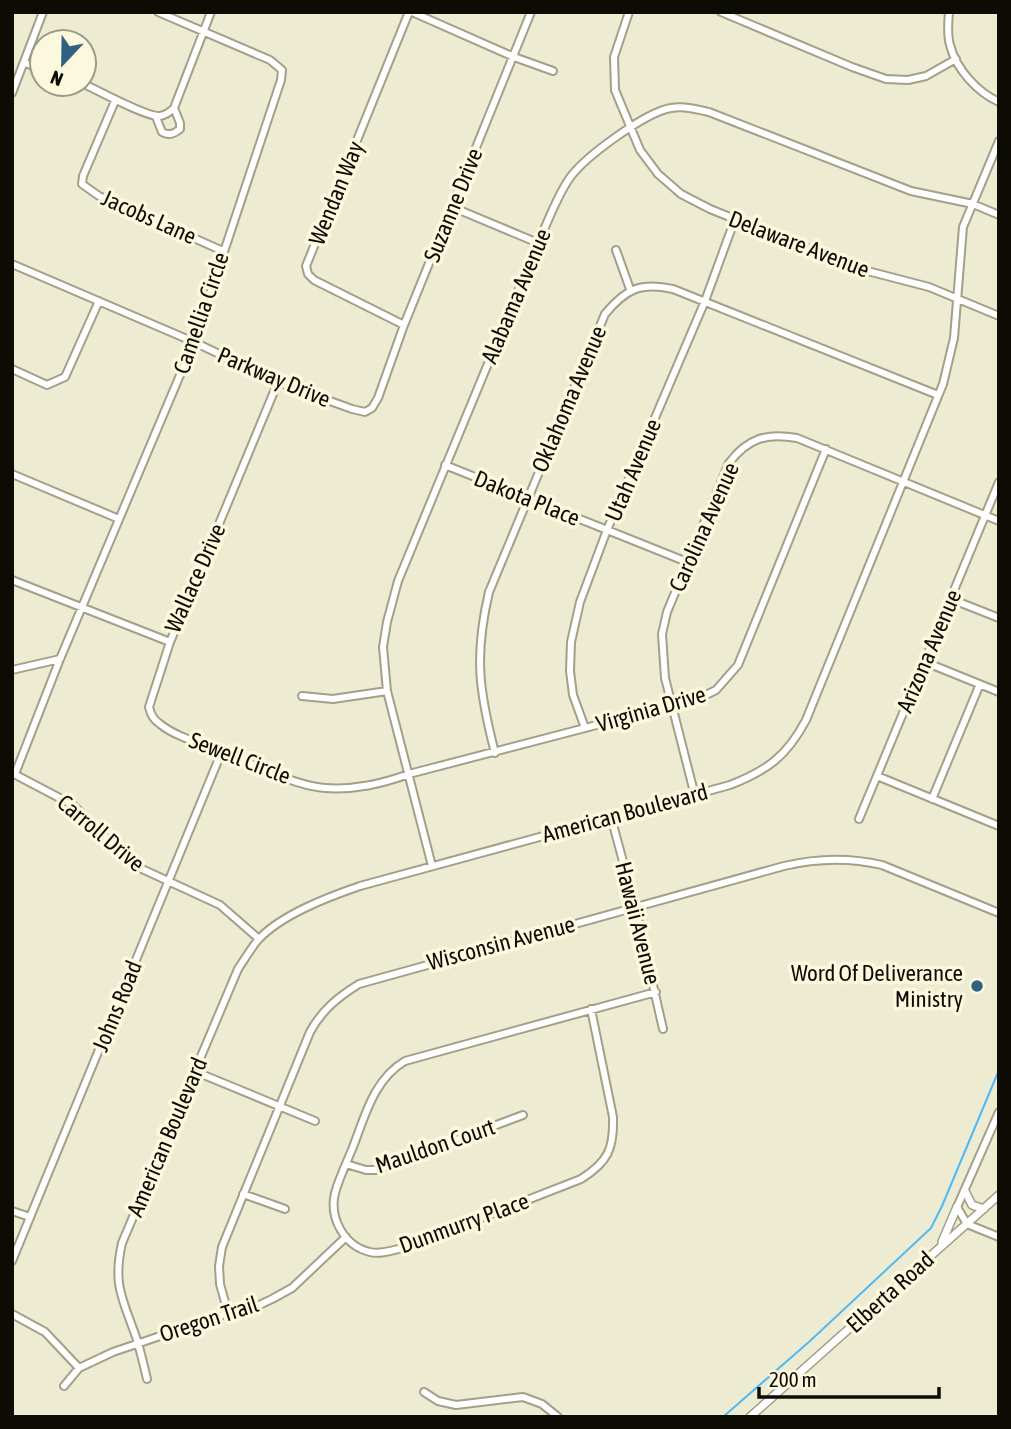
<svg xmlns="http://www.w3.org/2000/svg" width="1011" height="1429" font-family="'Asap Condensed',sans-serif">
<rect width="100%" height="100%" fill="#edebd1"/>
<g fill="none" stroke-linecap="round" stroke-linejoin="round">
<!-- stream -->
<path stroke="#50b9f4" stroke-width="2" d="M 723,1417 L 810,1341 L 931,1228 L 942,1206 L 999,1070"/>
<defs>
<path id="minor" d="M 412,12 L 514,57 L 553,71
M 629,12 L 614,57 L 615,90 L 640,150 L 658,174 L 681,194 L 710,209 L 856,268 L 929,287 L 999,316
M 721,12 L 852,67 L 886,79 L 908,80 L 926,76 L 956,59
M 949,12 C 948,23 947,35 950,45 C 956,69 977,92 999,102
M 25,63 L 42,69
M 84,84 C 97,90 148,118 160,116 C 166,115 170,112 174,108 L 211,12
M 12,93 L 43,12
M 115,101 L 83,176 L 82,184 L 99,196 L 223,251
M 156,117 L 162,132 C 169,136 174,134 180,129 L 180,123 L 174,108
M 452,207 L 538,243
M 616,250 L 630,289
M 12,264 L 194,342 L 278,382 L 352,409 L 365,412 L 372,408 L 378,398 L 404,325 L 531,12
M 404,325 L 314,280 L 308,274 L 306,266 L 409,12
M 12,369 L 47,385 L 65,377 L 99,301
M 278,382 L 170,642 L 149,707 C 151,715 153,719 160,724 C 176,737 200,743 219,750 C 249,762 294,786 325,788 C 355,790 381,784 409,774 L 700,698 L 716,690 L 738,665 L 826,449
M 445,465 L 687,562
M 12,474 L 119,519
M 12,580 L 170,642
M 951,599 L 999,618
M 925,662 L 999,692
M 12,670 L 60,659
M 302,696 L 333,699 L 387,691
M 585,728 L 573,695 L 570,671 L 571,642 L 580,602 L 607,530 L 705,301 L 735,219
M 495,753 C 479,691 474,656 489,592 L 605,314 C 626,289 640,282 673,289 L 938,395
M 14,774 L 73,805 L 116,848 L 142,869 L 220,905 L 259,939
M 15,774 L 60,659 L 194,342 L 281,80 L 282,70 L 270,60 L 158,12
M 877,776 L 999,826
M 695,796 L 665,678 L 662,634 L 667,612 L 729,463 C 748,438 766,433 797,438 L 999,521
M 932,799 L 980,684
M 611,817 L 635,906 L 663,1029
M 859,819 L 999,482
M 432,866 L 387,691 L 383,647 L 387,622 L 398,581 L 538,243 C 548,222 556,198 569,179 C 584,157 646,112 671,108 C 685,106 696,109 709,112 L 911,191 L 973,204 L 999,215
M 591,1009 L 613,1117 C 614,1149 608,1162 581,1179 L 407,1247 C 396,1249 381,1255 370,1252 C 344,1246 329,1218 335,1193 C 339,1178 347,1162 353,1147 C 365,1116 374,1079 405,1061 L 656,992
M 194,1071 L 315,1121
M 999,1112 L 957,1207 L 967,1224 L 999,1237
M 346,1164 L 366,1170 L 377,1170 L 523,1115
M 243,1194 L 285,1209
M 12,1211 L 30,1217
M 12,1261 L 222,751
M 228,1313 L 220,1284 L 219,1266 L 222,1247 L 310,1032 C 322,1010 338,997 359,984 L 784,866 C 817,858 848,857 882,865 L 999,913
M 12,1314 L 45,1332 L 79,1368
M 147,1379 C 144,1366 141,1353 137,1340 C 124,1301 112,1287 122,1243 L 238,969 C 244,960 250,950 257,941 C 280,915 328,897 360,886 L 730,785 C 768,770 787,756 806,720 L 943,384 L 954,338 L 963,227 L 999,141
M 64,1386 L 79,1368 L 113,1352 L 228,1313 L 255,1307 L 272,1299 L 292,1288 L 346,1237
M 424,1392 L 438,1401 L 456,1405 L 523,1397 L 542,1404 L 558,1417"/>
<path id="tertiary" d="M 965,1191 L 972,1205 L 984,1209
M 942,1242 L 957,1207
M 750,1417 L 999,1195"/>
</defs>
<!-- minor casing -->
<use href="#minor" stroke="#a2a088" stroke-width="10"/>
<!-- tertiary casing -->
<use href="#tertiary" stroke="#a2a088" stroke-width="10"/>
<!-- minor -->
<use href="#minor" stroke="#fff" stroke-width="6"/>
<!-- tertiary -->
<use href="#tertiary" stroke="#fff" stroke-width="7"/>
</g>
<!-- markers -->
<circle fill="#306280" stroke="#fbf8de" stroke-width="2.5" cx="977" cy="986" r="7"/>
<g text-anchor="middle" stroke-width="7" stroke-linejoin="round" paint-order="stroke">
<!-- street labels -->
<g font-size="23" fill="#0d0c04" stroke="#fbf8de">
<text transform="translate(336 193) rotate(-68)" y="8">Wendan Way</text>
<text transform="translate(453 205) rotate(-68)" y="8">Suzanne Drive</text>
<text transform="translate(149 217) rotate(24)" y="8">Jacobs Lane</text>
<text transform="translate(799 244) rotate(21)" y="8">Delaware Avenue</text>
<text transform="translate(516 296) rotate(-67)" y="8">Alabama Avenue</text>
<text transform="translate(201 313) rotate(-71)" y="8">Camellia Circle</text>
<text transform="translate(274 377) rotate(23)" y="8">Parkway Drive</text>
<text transform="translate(569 399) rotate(-67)" y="8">Oklahoma Avenue</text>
<text transform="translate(633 470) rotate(-67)" y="8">Utah Avenue</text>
<text transform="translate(527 498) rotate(22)" y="8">Dakota Place</text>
<text transform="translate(704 527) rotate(-66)" y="8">Carolina Avenue</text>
<text transform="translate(195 578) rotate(-66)" y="8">Wallace Drive</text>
<text transform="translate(929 651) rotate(-67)" y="8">Arizona Avenue</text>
<text transform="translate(651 709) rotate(-16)" y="8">Virginia Drive</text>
<text transform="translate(240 758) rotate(21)" y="8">Sewell Circle</text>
<text transform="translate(625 813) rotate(-15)" y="8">American Boulevard</text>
<text transform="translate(101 833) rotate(40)" y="8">Carroll Drive</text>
<text transform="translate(638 923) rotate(76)" y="8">Hawaii Avenue</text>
<text transform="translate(501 943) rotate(-15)" y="8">Wisconsin Avenue</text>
<text transform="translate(117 1006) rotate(-68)" y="8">Johns Road</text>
<text transform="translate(167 1137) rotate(-67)" y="8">American Boulevard</text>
<text transform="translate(435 1146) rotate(-19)" y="8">Mauldon Court</text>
<text transform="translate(464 1223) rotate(-20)" y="8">Dunmurry Place</text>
<text transform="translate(890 1292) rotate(-42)" y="8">Elberta Road</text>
<text transform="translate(209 1319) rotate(-18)" y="8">Oregon Trail</text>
</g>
<!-- poi labels -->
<g font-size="23" fill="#0d0c04" stroke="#fbf8de" text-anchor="end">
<text x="963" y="981">Word Of Deliverance<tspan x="963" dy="26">Ministry</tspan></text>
</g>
</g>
<!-- border -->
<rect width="1011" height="1429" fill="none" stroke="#0d0c04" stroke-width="28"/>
<!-- north arrow -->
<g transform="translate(63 63) rotate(202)"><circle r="33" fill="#fbf8de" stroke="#9c9a87" stroke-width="2"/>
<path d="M0-5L12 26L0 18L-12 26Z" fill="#306280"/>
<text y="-10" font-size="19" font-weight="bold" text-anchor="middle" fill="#0d0c04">N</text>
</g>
<!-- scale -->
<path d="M759 1387v10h180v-10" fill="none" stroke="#0d0c04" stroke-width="3.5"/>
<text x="769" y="1387" font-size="21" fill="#0d0c04" stroke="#fbf8de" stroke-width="5" paint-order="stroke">200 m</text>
</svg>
